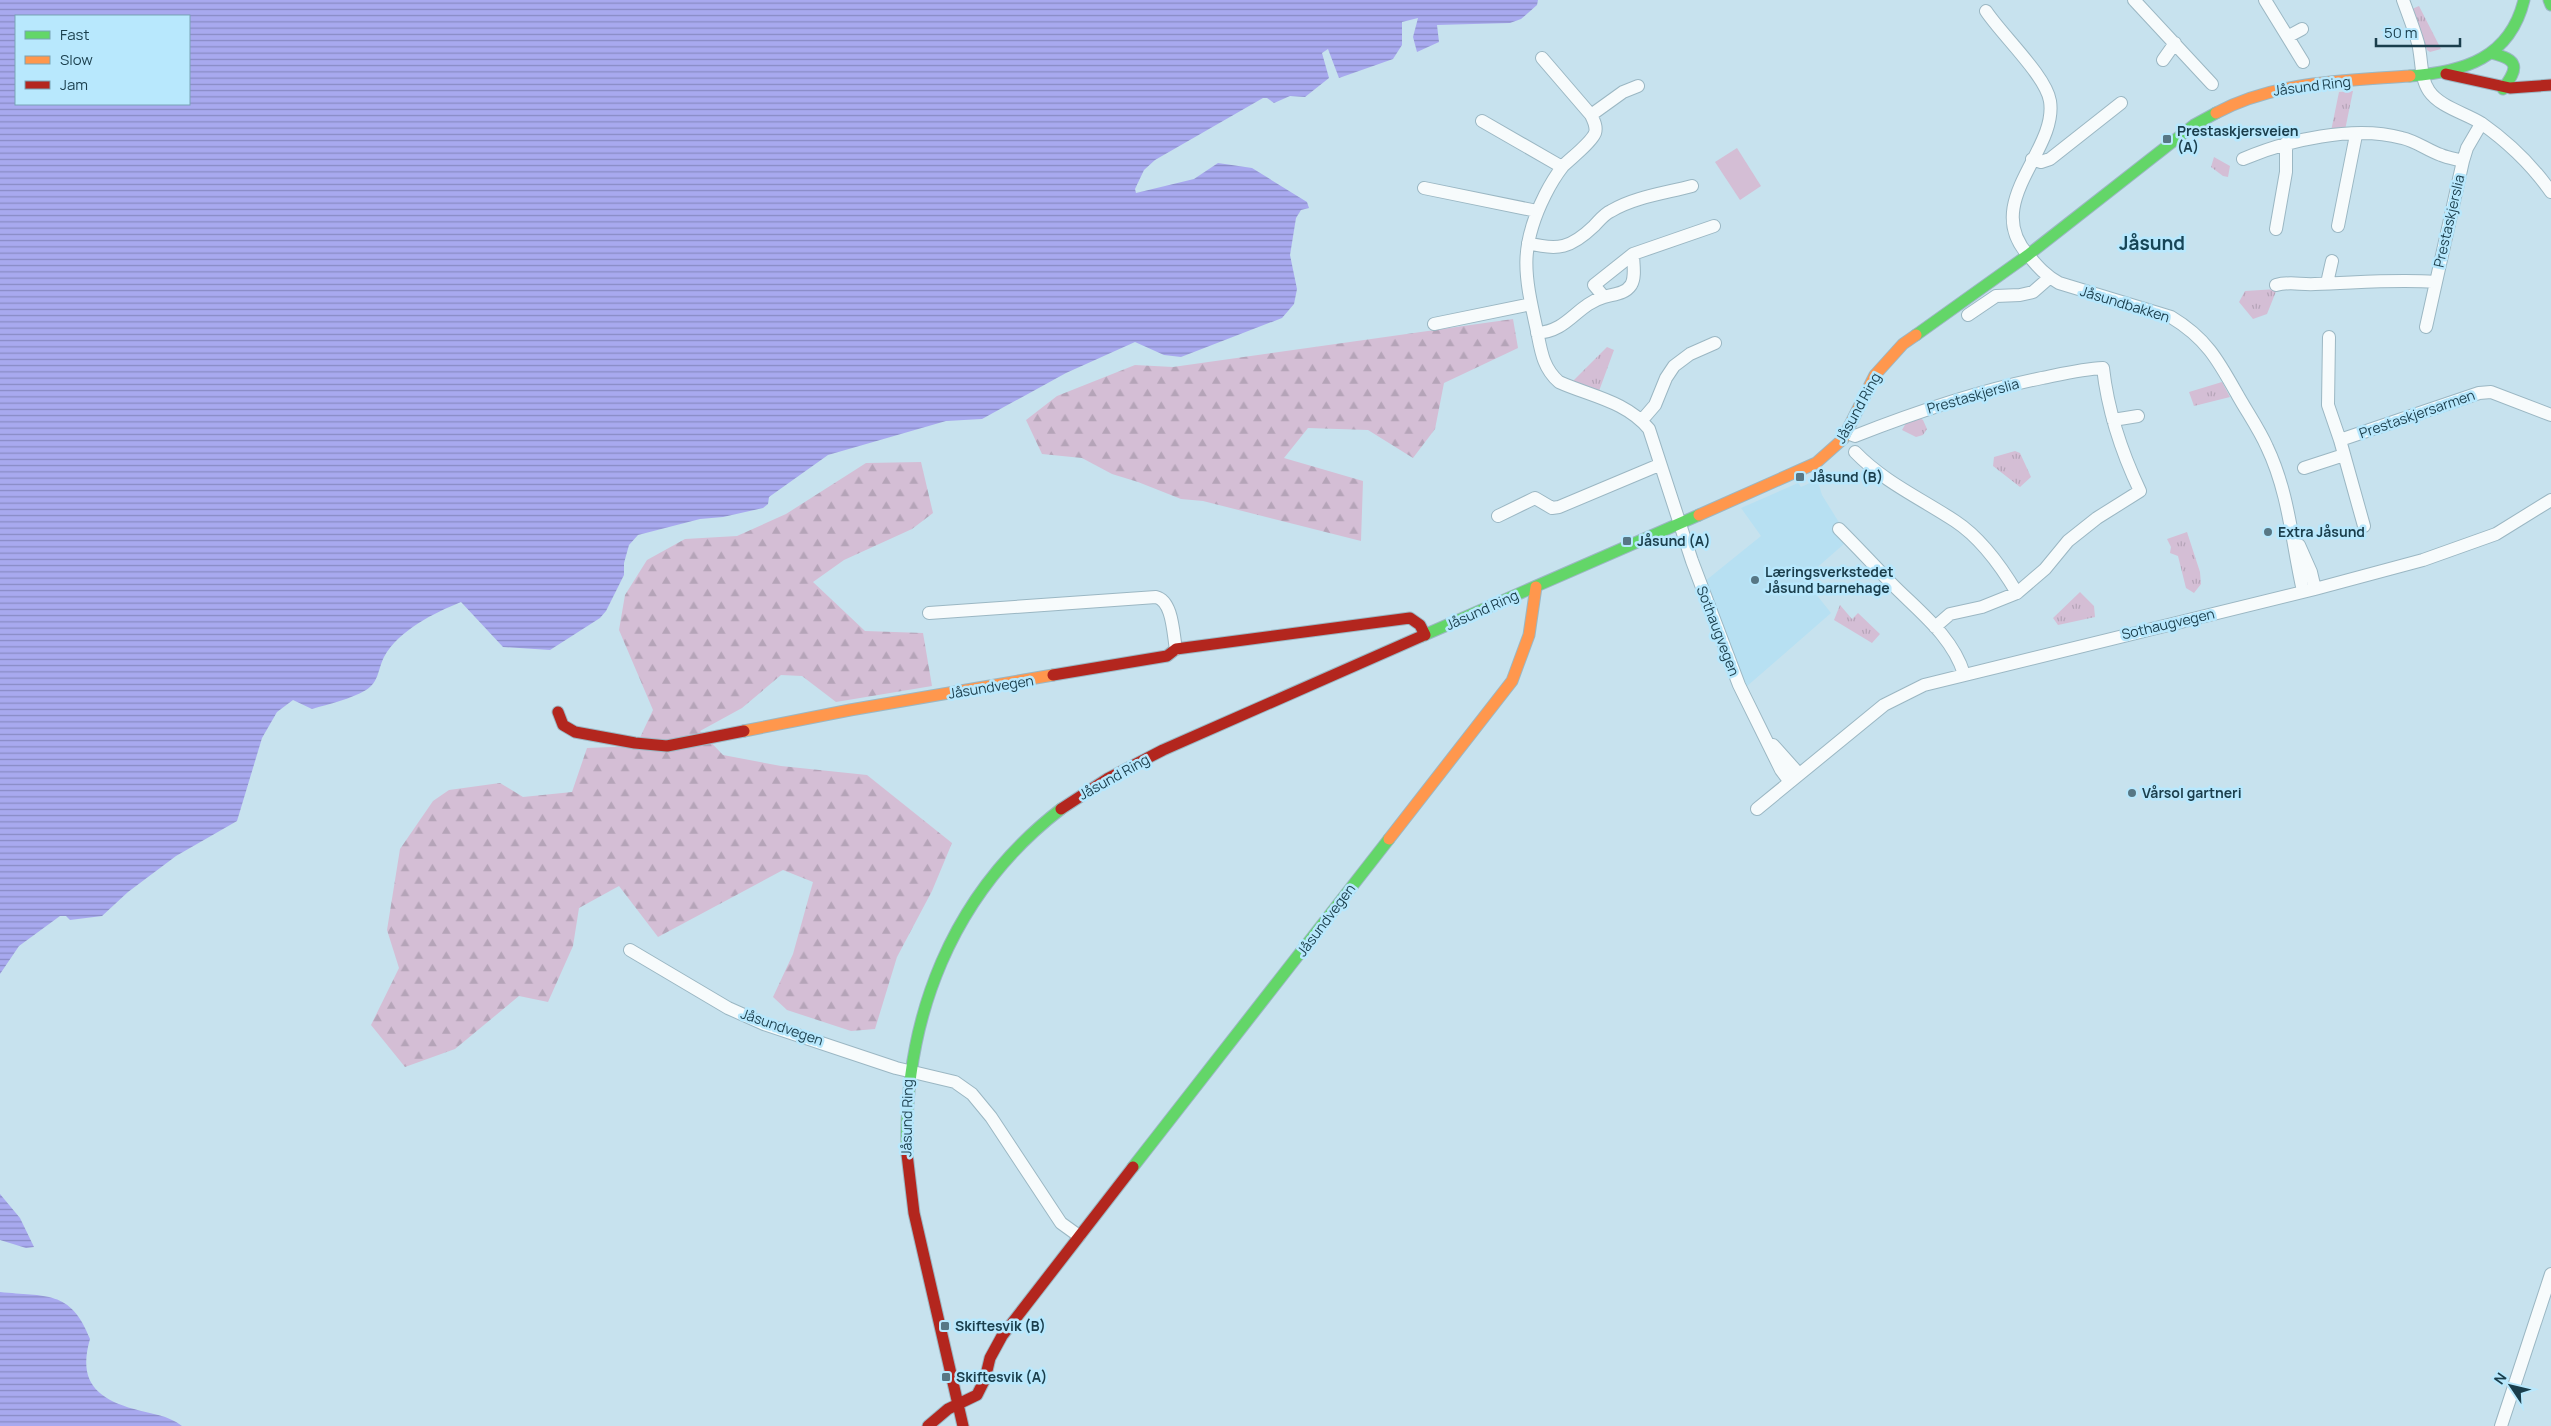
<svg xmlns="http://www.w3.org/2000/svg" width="2551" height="1426" font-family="Manrope,sans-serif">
<defs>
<pattern id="forest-firs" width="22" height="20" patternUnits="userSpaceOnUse" patternTransform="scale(1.25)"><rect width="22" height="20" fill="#d4bed5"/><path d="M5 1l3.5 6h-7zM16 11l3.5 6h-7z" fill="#b5a4b8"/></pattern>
<pattern id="park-tufts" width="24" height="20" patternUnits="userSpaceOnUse" patternTransform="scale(1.25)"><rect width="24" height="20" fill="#d4bed5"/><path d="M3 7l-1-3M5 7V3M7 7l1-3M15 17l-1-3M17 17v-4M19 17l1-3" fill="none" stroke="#b5a4b8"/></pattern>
<pattern id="water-rules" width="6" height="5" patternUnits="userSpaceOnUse" patternTransform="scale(1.25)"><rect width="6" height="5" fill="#a8a9ef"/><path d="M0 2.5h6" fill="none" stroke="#888bc4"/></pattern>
</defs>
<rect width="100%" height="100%" fill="#c7e2ee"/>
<!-- built -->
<path fill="#b7e0f2" d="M 1816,475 L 1822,495 L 1840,524 L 1845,543 L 1804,579 L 1831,613 L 1746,687 L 1704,582 L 1761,536 L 1741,508 L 1798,483 L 1801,487 L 1810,483 L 1809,479 Z"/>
<!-- forest -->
<path fill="url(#forest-firs)" d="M 1513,319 L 1518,348 L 1444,383 L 1435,429 L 1413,458 L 1368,430 L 1308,428 L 1284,458 L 1363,481 L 1361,541 L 1203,501 L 1181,499 L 1138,482 L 1112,474 L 1082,458 L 1042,454 L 1026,420 L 1057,396 L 1135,365 L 1173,367 Z
M 921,462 L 933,513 L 912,529 L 844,560 L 813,582 L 865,631 L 923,633 L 932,686 L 836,702 L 802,676 L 781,675 L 742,708 L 700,731 L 723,755 L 781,766 L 867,775 L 952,843 L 932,891 L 897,957 L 875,1029 L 851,1031 L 787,1010 L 773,997 L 793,954 L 813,882 L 783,870 L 658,937 L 619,886 L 579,908 L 573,946 L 548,1002 L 519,996 L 455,1049 L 405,1067 L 371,1025 L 399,968 L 387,930 L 400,849 L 433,801 L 449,790 L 500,783 L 523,797 L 572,792 L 587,748 L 636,746 L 653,710 L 619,630 L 625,595 L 647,560 L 685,539 L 737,536 L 786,514 L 866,463 Z"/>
<!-- park -->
<path fill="url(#park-tufts)" d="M 2419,6 L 2441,49 L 2430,52 L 2427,50 L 2412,9 Z
M 2353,91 L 2345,130 L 2331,131 L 2339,92 Z
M 2214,157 L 2230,166 L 2228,177 L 2223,176 L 2211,167 Z
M 2277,289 L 2267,314 L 2253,319 L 2239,302 L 2245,291 Z
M 1607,347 L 1614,350 L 1599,391 L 1571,383 Z
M 2222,382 L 2230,397 L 2194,406 L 2189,392 Z
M 1920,418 L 1923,420 L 1927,429 L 1923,435 L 1916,437 L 1902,430 L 1906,423 Z
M 2015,451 L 2020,453 L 2031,477 L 2020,487 L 1993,466 L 1994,457 Z
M 2187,532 L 2200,572 L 2201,584 L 2194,593 L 2186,588 L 2178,556 L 2170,553 L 2171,547 L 2167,539 Z
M 2080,592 L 2094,606 L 2095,617 L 2058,625 L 2053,618 Z
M 1840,605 L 1852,619 L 1858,613 L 1880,634 L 1872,643 L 1834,620 Z"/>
<!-- garden -->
<path fill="#d4bed5" d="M 1737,148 L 1761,186 L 1740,200 L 1715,162 Z"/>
<!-- water -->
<path fill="url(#water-rules)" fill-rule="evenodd" d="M 0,0 L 1538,0 L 1537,5 L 1521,19 L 1510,23 L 1437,25 L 1439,42 L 1417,52 L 1413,37 L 1418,18 L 1402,22 L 1402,45 L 1393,59 L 1339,78 L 1328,49 L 1322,53 L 1329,78 L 1305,97 L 1290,96 L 1274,103 L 1267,98 L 1263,98 L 1155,160 L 1144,170 L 1135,189 L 1136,193 L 1194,179 L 1218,163 L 1252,168 L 1307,202 L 1309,208 L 1301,210 L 1296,218 L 1290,255 L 1297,289 L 1294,304 L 1282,318 L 1181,357 L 1164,355 L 1135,342 L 1066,373 L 982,419 L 946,421 L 828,455 L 769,497 L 768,504 L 763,508 L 723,517 L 700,519 L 638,535 L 629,545 L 624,563 L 624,575 L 606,611 L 600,618 L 550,650 L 503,647 L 461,602 C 434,613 399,630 384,657 C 378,669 379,682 366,690 C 351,699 329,704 312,709 L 293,700 L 277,712 L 262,738 L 237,821 L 176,856 L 128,892 L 102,916 L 70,920 L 66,916 L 60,916 L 19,946 L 0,974 ZM 189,16 L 189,104 L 16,104 L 16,16 Z
M 0,1194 L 20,1218 L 34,1247 L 26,1248 L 0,1240 Z
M 0,1292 C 45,1297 71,1289 90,1339 C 78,1380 95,1398 134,1409 C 151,1414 168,1415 182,1426 L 0,1426 Z"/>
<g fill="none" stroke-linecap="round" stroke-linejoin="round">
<defs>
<path id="street" d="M 2134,0 L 2212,84
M 2265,0 L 2303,62
M 2403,0 C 2408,14 2414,29 2418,43 C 2422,58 2420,78 2429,91 C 2440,107 2465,113 2481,123 C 2508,142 2532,165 2551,192
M 1986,11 C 2001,34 2046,76 2050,101 C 2058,151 1981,202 2028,255 C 2038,267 2046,276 2059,283 L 2171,317 C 2206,338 2218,360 2237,394 C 2247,412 2259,429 2267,447 C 2289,493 2292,543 2303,591
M 2289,36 L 2302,29
M 1542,58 L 1591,115 C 1594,121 1597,127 1595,133 C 1591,143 1571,158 1563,166 C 1556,175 1550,185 1545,195 C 1518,249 1525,276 1537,331 C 1541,351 1543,368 1559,382 C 1590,396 1626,401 1649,429 L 1692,561 L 1739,685 L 1781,770 L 1790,782
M 2163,60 L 2175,43
M 1591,115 L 1623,92 L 1638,86
M 1482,121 L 1562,167
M 2032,159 L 2041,162 L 2050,159 L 2121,103
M 2243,159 C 2287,140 2354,125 2402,138 C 2416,141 2427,150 2441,155 C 2448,158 2456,159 2463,161
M 1424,188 L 1537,211
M 2338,226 L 2356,135
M 2276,229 L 2286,172 L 2286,143
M 1528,243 C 1558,251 1571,248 1594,226 C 1599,221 1604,214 1611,211 C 1634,197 1666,193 1692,186
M 2327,283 L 2332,261
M 2276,285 C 2290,281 2301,285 2315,284 C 2355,283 2395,279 2435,282
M 1604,297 L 1594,285 L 1633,254 L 1714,226
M 1968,315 L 1996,296 L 2020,295 L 2033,292 L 2049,278
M 1434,324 L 1531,304
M 2426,327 L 2463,161 L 2467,148 L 2481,124
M 1537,333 C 1569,331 1576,305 1604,297 C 1614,294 1625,294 1631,285 C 1636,277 1633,263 1633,254
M 2329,337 L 2328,405 L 2340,440 L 2364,526
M 1642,420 L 1655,405 L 1666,378 L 1674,366 L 1690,354 L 1715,343
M 2113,420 L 2138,416
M 1847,433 L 1855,436 C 1916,412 1977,391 2042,378 C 2062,374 2082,369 2103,368 C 2108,412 2121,451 2140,491 L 2097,518 L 2068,541 L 2045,569 L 2017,593 L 1982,607 L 1950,614 L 1935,627
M 2340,440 L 2479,393 L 2491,392 L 2551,415
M 1855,452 C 1884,482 1920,498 1955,521 C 1981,538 2001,566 2017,593
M 2304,468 L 2344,455
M 1498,516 L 1535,498 L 1552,508 L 1559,507 L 1659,465
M 1839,529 C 1856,546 1873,564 1890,582 C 1917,610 1952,635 1964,674
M 2299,545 L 2311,572 L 2315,589
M 929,613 L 1156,597 C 1173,601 1173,634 1176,649
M 1773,745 L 1799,774
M 1757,809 L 1884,705 L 1924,685 L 2315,589 L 2423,560 L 2496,534 L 2551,500
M 630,950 L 728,1008 L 764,1024 L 896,1068 L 955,1082 L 972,1094 L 991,1117 L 1061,1223 L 1079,1236
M 2501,1426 L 2551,1274"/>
<path id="fast" d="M 2549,0 L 2551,5
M 2491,53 C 2519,60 2519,67 2503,89
M 2410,76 C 2464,72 2510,58 2524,0
M 1916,335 L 2028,255 L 2194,125 L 2216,113
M 1422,636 L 1699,515
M 907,1154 C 903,1018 952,893 1061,809
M 1133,1167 L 1389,839"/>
<path id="slow" d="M 2216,113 C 2276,81 2344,81 2410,76
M 1699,515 L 1816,463 L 1843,439 L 1875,375 L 1903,344 L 1916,335
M 744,731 L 850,710 L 1053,675
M 1389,839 L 1512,681 L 1529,635 L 1536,587"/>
<path id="jam" d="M 2446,74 L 2510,88 L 2551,85
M 1053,675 L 1167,656 L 1176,649 L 1410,618 L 1420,625 L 1425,635
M 558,712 L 563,725 L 575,732 L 635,743 L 667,746 L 744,731
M 1061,809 L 1107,779 L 1163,750 L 1422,636
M 907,1154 L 914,1213 L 963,1426
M 928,1426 L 948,1409 L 977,1395 L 985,1379 L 990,1358 L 1002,1336 L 1133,1167"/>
</defs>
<!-- street casing -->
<use href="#street" stroke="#9bb7c3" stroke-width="14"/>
<!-- fast casing -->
<use href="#fast" stroke="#9bb7c3" stroke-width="13"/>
<!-- slow casing -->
<use href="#slow" stroke="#9bb7c3" stroke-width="13"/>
<!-- jam casing -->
<use href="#jam" stroke="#9bb7c3" stroke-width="13"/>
<!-- street -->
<use href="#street" stroke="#f7fbfc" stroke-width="12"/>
<!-- fast -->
<use href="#fast" stroke="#63d668" stroke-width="11"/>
<!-- slow -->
<use href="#slow" stroke="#ff974d" stroke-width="11"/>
<!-- jam -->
<use href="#jam" stroke="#b3261e" stroke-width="11"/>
</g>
<!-- markers -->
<g fill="#577785" stroke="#b8e8fd" stroke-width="2">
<rect x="2162" y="134" width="10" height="10" rx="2.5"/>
<rect x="1795" y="472" width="10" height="10" rx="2.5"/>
<circle cx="2268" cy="532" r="5"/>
<rect x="1622" y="536" width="10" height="10" rx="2.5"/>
<circle cx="1755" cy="580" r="5"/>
<circle cx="2132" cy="793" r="5"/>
<rect x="940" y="1321" width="10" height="10" rx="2.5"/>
<rect x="941" y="1372" width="10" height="10" rx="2.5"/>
</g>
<g text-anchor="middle" stroke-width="5" stroke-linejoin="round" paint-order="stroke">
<!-- street labels -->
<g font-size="14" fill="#1a3e4c" stroke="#b8e8fd">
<text transform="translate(2312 86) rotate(-7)" y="5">Jåsund Ring</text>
<text transform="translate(2449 221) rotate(-77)" y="5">Prestaskjerslia</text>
<text transform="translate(2125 304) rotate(17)" y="5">Jåsundbakken</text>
<text transform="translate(1973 396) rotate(-16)" y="5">Prestaskjerslia</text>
<text transform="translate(1858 408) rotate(-61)" y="5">Jåsund Ring</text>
<text transform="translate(2417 414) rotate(-19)" y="5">Prestaskjersarmen</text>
<text transform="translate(1482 610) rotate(-24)" y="5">Jåsund Ring</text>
<text transform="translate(2168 624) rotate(-13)" y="5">Sothaugvegen</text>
<text transform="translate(1718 631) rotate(69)" y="5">Sothaugvegen</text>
<text transform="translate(991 687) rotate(-9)" y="5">Jåsundvegen</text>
<text transform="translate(1114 777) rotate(-29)" y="5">Jåsund Ring</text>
<text transform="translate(1326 920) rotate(-53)" y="5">Jåsundvegen</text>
<text transform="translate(782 1027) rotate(19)" y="5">Jåsundvegen</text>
<text transform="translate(907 1118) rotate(-89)" y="5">Jåsund Ring</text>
</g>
<!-- poi labels -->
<g font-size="14" font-weight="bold" fill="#1a3e4c" stroke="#b8e8fd" text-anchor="start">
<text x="2177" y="136">Prestaskjersveien<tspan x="2177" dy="16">(A)</tspan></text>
<text x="1810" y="482">Jåsund (B)</text>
<text x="2278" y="537">Extra Jåsund</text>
<text x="1637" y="546">Jåsund (A)</text>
<text x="1765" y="577">Læringsverkstedet<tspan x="1765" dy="16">Jåsund barnehage</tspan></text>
<text x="2142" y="798">Vårsol gartneri</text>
<text x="955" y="1331">Skiftesvik (B)</text>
<text x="956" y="1382">Skiftesvik (A)</text>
</g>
<!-- district labels -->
<g font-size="19" font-weight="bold" fill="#174557" stroke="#b8e8fd">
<text x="2152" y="250">Jåsund</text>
</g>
</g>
<!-- legend -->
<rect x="15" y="15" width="175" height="90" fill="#b8e8fd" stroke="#79a4b6"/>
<rect x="25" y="31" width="25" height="8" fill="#63d668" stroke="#79a4b6"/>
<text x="60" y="40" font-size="15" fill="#1a3e4c">Fast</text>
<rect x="25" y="56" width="25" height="8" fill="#ff974d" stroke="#79a4b6"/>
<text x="60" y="65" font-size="15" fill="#1a3e4c">Slow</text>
<rect x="25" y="81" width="25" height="8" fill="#b3261e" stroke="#79a4b6"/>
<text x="60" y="90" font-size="15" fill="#1a3e4c">Jam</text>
<!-- north arrow -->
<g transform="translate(2511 1386) rotate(305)" stroke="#b8e8fd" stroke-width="4" paint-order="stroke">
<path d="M0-4L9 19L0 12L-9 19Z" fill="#1a3e4c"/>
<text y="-8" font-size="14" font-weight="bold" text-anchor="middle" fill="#1a3e4c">N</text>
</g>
<!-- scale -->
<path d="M2376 38v8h84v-8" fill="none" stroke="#1a3e4c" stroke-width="2.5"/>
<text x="2384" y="38" font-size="15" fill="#1a3e4c" stroke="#b8e8fd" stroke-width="4" paint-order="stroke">50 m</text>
</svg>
